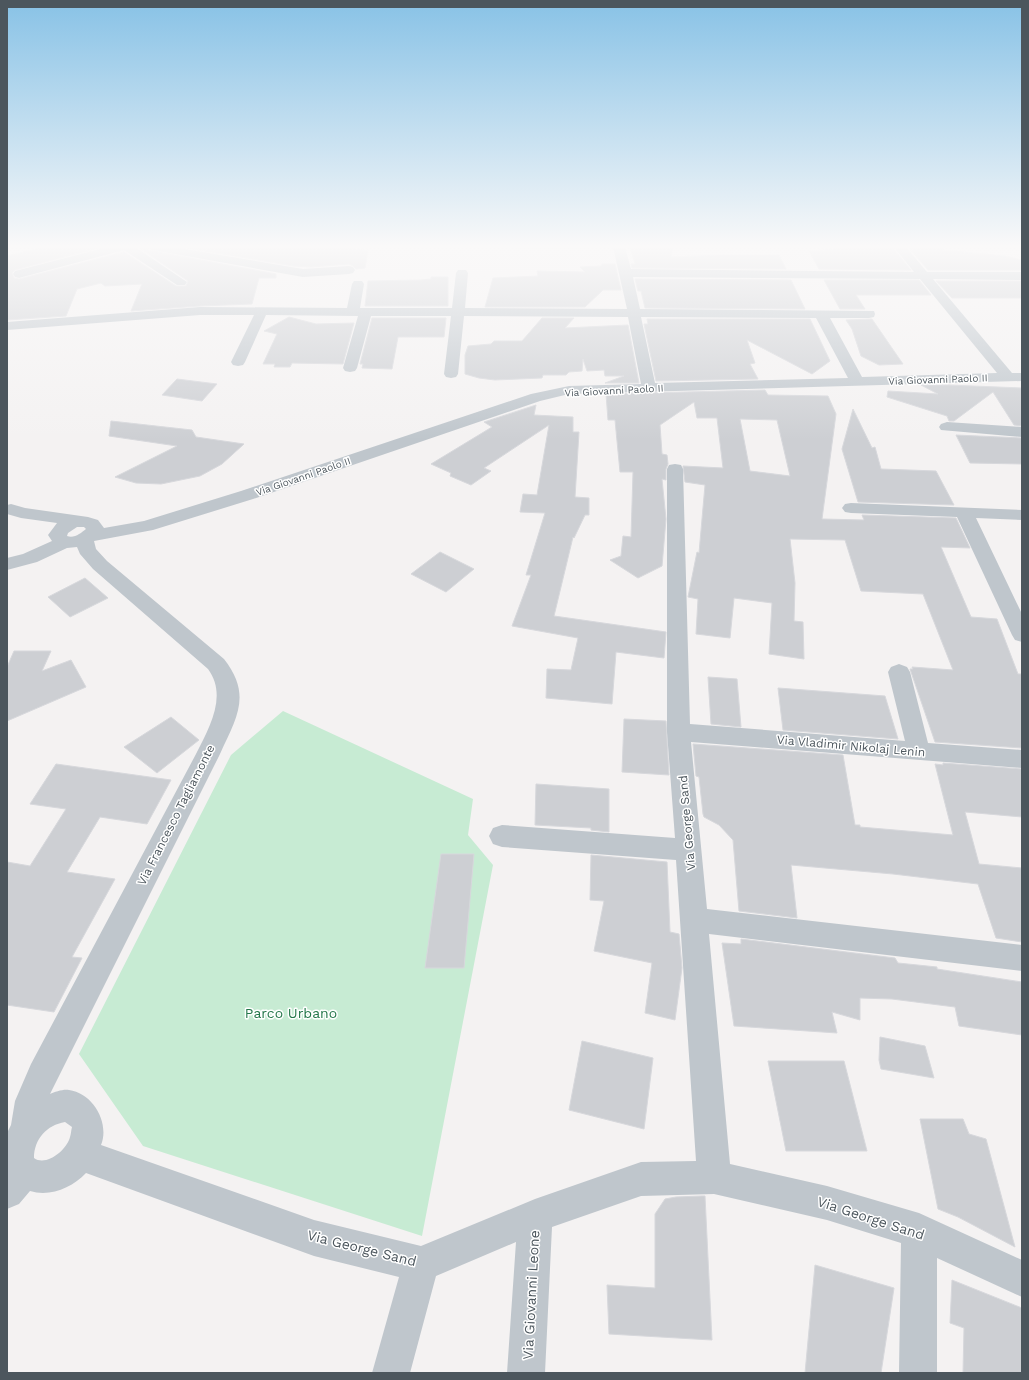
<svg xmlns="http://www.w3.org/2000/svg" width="1029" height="1380" font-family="'Work Sans',sans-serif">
<rect width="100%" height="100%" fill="#f4f2f2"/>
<!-- green -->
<path fill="#c7ebd3" d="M 515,247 L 587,247 L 587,249 L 515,249 Z
M 283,711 L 473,799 L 468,835 L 493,865 L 422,1236 L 143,1146 L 79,1054 L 231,755 Z"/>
<!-- building -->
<path fill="#cdcfd3" stroke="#d7d8dc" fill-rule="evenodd" d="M 43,247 L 102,247 L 15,270 L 12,273 L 14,278 L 19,279 L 124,252 L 176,286 L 186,286 L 188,281 L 138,247 L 146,247 L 148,250 L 153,251 L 276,274 L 276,278 L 259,278 L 252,304 L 200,306 L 131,311 L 142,284 L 105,286 L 101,283 L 77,289 L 66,316 L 7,320 L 7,256 Z
M 182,247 L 326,247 L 368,250 L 365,268 L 356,269 L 353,266 L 349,264 L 311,267 L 293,266 Z
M 630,247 L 673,247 L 671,257 L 720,255 L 779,255 L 786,269 L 632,268 L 631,264 L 635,264 Z
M 856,247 L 893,248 L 911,270 L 819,269 L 809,251 Z
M 909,248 L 942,248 L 943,250 L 1005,256 L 1022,260 L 1022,270 L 928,270 Z
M 602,264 L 615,264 L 621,290 L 603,290 L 585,307 L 485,307 L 493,278 L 538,276 L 537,271 L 585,272 L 580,267 L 601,266 Z
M 431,277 L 448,277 L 448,306 L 365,306 L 368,281 L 421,280 L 431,279 Z
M 635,279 L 791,280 L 805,309 L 645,308 L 641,291 L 638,291 Z
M 824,280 L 919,280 L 931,295 L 856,295 L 865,309 L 840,309 Z
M 936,281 L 1022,281 L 1022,298 L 952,298 Z
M 289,317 L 316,324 L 354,323 L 343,364 L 292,363 L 290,367 L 274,367 L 275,364 L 263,364 L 277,334 L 264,331 Z
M 372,318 L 446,318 L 444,337 L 398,337 L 392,369 L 362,368 L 363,364 L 360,364 Z
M 542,318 L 574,318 L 565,328 L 628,325 L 639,383 L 605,383 L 624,376 L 605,376 L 604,370 L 587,371 L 583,359 L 582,371 L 569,372 L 566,375 L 543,375 L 542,378 L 495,380 L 479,378 L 465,374 L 465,355 L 468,346 L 491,344 L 494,341 L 522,341 Z
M 647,319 L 810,319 L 830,361 L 812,374 L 747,340 L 755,363 L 750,364 L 758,379 L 656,381 L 644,324 L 648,324 Z
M 872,319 L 903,364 L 879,365 L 861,356 L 852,329 L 846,320 Z
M 177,379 L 217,384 L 202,401 L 162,395 Z
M 921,385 L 949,385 L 1022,388 L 1022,426 L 1014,425 L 993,392 L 954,421 L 949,421 L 947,416 L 887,397 L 888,391 L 938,394 Z
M 765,390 L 768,395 L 828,396 L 836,414 L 822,519 L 864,520 L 862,515 L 956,518 L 970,548 L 941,547 L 971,617 L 997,619 L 1018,674 L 1022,674 L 1022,748 L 935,742 L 910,669 L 913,669 L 912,667 L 953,670 L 923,594 L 861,591 L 845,540 L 790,539 L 795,583 L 794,621 L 803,622 L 804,659 L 769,654 L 772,603 L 734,598 L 730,638 L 696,634 L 698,599 L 688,597 L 697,552 L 699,553 L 705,485 L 685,482 L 683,466 L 723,468 L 717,418 L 697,418 L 694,402 L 660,425 L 662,454 L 667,455 L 668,464 L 666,469 L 666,480 L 662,479 L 666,519 L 662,566 L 638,578 L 610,560 L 621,556 L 623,536 L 631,537 L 633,472 L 620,472 L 615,420 L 608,420 L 606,394 ZM 740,419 L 777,420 L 790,476 L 750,471 Z
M 536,405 L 534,415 L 573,417 L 573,432 L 579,432 L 575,497 L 589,498 L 589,515 L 585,515 L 574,538 L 573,537 L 554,616 L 666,632 L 664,658 L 616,652 L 612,704 L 546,698 L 547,669 L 571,670 L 578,638 L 512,626 L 531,575 L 526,575 L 545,513 L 520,512 L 523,494 L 537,495 L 549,425 L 484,468 L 491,471 L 471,485 L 450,476 L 451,473 L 431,464 L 492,427 L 484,422 Z
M 853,409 L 872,448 L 875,447 L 881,469 L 936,471 L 954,505 L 858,502 L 842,449 Z
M 111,421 L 192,430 L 196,437 L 244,444 L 222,464 L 200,476 L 161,484 L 136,483 L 115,477 L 177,446 L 109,436 Z
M 956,435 L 1022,438 L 1022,464 L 970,463 Z
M 440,552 L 474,569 L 446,592 L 411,574 Z
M 85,578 L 108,598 L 70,617 L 48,597 Z
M 14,651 L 51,651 L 42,671 L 71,660 L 86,687 L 7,721 L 7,667 Z
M 708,677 L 737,679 L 741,727 L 711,724 Z
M 778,688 L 885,696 L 898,739 L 783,730 Z
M 171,717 L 199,740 L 157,773 L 124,747 Z
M 624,719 L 666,721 L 669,775 L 622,772 Z
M 693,744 L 843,755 L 855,825 L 860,825 L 860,827 L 953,835 L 935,764 L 943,765 L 943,763 L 1022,769 L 1022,817 L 965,812 L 979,864 L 1022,868 L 1022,942 L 996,938 L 978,884 L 893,874 L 791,865 L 797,918 L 739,911 L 733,840 L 719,825 L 704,817 L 703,814 L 699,777 L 696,776 Z
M 56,764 L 171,780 L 147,824 L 100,817 L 67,872 L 115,879 L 72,957 L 82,958 L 54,1012 L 7,1005 L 7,862 L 30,866 L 66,809 L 30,804 Z
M 536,784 L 609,789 L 609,832 L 591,830 L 591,828 L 535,825 Z
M 441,854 L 474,854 L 464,968 L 425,968 Z
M 591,855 L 667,862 L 670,932 L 679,934 L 682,968 L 675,1020 L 645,1013 L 652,963 L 594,951 L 604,901 L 590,900 Z
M 741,939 L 895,958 L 898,963 L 937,967 L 937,969 L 1022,982 L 1022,1035 L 959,1026 L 955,1007 L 892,999 L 860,998 L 860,1020 L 832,1012 L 837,1033 L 734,1026 L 722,943 L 741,944 Z
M 880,1037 L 925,1046 L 934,1078 L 881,1069 L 879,1060 Z
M 582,1041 L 653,1058 L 644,1129 L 569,1110 Z
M 768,1061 L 844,1061 L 867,1151 L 786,1151 Z
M 920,1119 L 963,1119 L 969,1134 L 986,1139 L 1015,1247 L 958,1217 L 938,1209 Z
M 702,1196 L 705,1196 L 712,1340 L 609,1334 L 607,1285 L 655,1288 L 655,1214 L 665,1199 L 676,1197 Z
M 815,1265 L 894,1288 L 881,1373 L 805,1373 Z
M 952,1280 L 1022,1308 L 1022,1373 L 963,1373 L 964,1328 L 950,1323 Z"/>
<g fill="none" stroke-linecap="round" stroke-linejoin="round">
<!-- minor -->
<path fill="#bfc6cc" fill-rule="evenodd" d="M 108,247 L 135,247 L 187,282 L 185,285 L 177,285 L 124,250 L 19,278 L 15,277 L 13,274 L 15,271 Z
M 147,247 L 173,247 L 303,269 L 349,266 L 353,267 L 355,270 L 353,273 L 349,274 L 303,277 L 153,250 L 149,249 Z
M 613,247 L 625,247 L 631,269 L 914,272 L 894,247 L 906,247 L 927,272 L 1022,272 L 1022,280 L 933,279 L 1012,373 L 1022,373 L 1022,381 L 569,394 L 540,401 L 253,499 L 153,530 L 94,541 L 96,549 L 107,561 L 224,659 C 252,695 237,717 220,754 L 50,1094 C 55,1092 63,1089 69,1090 C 93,1093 110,1123 101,1145 L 314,1220 L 421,1246 L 535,1199 L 641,1162 L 696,1161 L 676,860 L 502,847 L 493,844 L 489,836 L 493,828 L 502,825 L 675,838 L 667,732 L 667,469 L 669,465 L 675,464 L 681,465 L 683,469 L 690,724 L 905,741 L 888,672 L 891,667 L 899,664 L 907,667 L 910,672 L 928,743 L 1022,750 L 1022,768 L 691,742 L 707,909 L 1022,945 L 1022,971 L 709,934 L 730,1164 L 827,1186 L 919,1213 L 1022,1260 L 1022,1297 L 937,1258 L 937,1373 L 899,1373 L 901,1243 L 827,1220 L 714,1194 L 641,1196 L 552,1227 L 545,1373 L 507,1373 L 516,1242 L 436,1276 L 410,1373 L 372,1373 L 399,1277 L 314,1256 L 86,1173 C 72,1188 50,1197 30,1191 L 19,1204 L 7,1209 L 7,1133 L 11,1125 L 15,1101 L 31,1064 L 196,754 C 209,728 228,696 208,669 L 93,569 L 80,554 L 77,547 L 67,548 L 37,562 L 7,570 L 7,558 L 23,554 L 52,541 L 48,535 L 57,523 L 21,518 L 7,514 L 7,505 L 11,504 L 25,508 L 88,517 L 98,520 L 104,528 L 144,521 L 241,491 L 531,394 L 569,386 L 641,384 L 628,317 L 464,316 L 458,374 L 456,377 L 451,378 L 446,377 L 444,374 L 451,316 L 371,316 L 357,368 L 355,371 L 350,372 L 345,371 L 343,368 L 358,316 L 266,315 L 245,362 L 243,365 L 238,366 L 233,365 L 231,362 L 254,315 L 200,315 L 7,330 L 7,322 L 200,307 L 347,308 L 352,284 L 354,281 L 362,281 L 364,284 L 360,308 L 452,308 L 456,273 L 458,270 L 466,270 L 468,273 L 465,308 L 627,309 ZM 633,277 L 920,279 L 997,373 L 862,377 L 830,318 L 869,318 L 874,317 L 875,314 L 874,311 L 640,309 ZM 641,317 L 816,318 L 848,378 L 655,383 ZM 77,527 L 84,527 L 86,529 C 81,533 74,539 67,536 L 68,533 ZM 65,1122 L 72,1127 C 71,1131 71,1134 70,1137 C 67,1150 46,1167 34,1158 C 34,1139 47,1125 65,1122 Z
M 947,422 L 1022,427 L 1022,437 L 941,430 L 939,427 L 941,424 Z
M 851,503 L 1022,510 L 1022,520 L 976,518 L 1022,614 L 1022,642 L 1015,640 L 1012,635 L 957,517 L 851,513 L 845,512 L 842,508 L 845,504 Z"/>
</g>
<!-- sky -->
<linearGradient id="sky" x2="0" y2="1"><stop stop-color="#88c2e6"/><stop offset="0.56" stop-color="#faf9f9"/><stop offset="1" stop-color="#faf9f9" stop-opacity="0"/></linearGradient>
<rect width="1029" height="440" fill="url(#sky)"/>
<g text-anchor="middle" stroke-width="3" stroke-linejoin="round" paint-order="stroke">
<!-- far-street labels -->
<g font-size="10" fill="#4c565d" stroke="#fff">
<text transform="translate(938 379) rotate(-2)" y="4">Via Giovanni Paolo II</text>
<text transform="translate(614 390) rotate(-3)" y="4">Via Giovanni Paolo II</text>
<text transform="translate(303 476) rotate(-19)" y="4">Via Giovanni Paolo II</text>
</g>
<!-- street labels -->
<g font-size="12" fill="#4c565d" stroke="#fff">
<text transform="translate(851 746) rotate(5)" y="4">Via Vladimir Nikolaj Lenin</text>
<text transform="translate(176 815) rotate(-63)" y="4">Via Francesco Tagliamonte</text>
<text transform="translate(687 823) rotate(-95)" y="4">Via George Sand</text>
</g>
<!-- near-park labels -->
<g font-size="14" fill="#24774a" stroke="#fff">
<text x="291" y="1018">Parco Urbano</text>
</g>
<!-- near-street labels -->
<g font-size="14" fill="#4c565d" stroke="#fff">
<text transform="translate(871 1218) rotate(18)" y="5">Via George Sand</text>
<text transform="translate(362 1248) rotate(14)" y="5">Via George Sand</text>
<text transform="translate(531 1295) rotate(-87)" y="5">Via Giovanni Leone</text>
</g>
</g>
<!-- border -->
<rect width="1029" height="1380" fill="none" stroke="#4c565d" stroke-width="16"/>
</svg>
